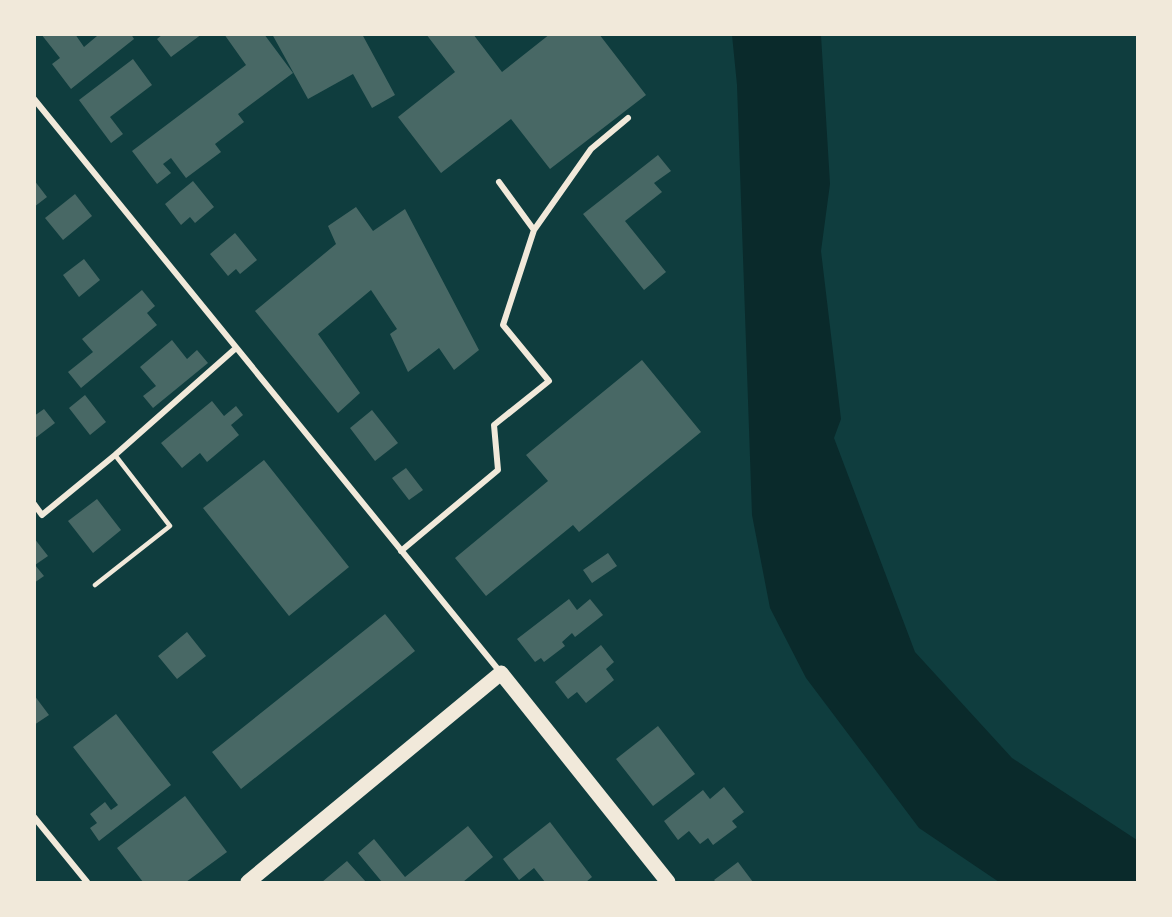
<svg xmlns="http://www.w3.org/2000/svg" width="1172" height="917" font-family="'Noto Serif',serif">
<rect width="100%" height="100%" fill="#0f3d3e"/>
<!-- water -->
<path fill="#0a2a2b" d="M 732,35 L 821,35 L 830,184 L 821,251 L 841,419 L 834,438 L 915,652 L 1012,758 L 1137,840 L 1137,882 L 999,882 L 919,828 L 806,678 L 770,608 L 752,515 L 737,85 Z"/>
<!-- building -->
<path fill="#486865" d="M 41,34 L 75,34 L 84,47 L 97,36 L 96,34 L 131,34 L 134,39 L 71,89 L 52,64 L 60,58 Z
M 163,34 L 202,34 L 171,57 L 157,39 Z
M 224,34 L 264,34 L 293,73 L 238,114 L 244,122 L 215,144 L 221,152 L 186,178 L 171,158 L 163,164 L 171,173 L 157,184 L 132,151 L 246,65 Z
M 272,34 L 362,34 L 395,95 L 372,108 L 353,74 L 308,99 Z
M 426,34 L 473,34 L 502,72 L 550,34 L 599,34 L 646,95 L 550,169 L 511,119 L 441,173 L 398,117 L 455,72 Z
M 133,59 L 152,85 L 110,117 L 123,134 L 111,143 L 79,100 Z
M 658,155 L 671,171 L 654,183 L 662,192 L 625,221 L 666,272 L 644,290 L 583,214 Z
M 34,180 L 47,197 L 34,207 Z
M 193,181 L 214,207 L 195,223 L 190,217 L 181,225 L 165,204 Z
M 75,194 L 92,216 L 63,240 L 45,218 Z
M 356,207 L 373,231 L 405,209 L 479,350 L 454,370 L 439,348 L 408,372 L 390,334 L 397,329 L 371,290 L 318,334 L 360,393 L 338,413 L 255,311 L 336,244 L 328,226 Z
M 235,233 L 257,260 L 240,274 L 236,269 L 228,276 L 210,254 Z
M 84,259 L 100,280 L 79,297 L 63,275 Z
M 142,290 L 155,306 L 147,313 L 157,325 L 81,388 L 68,372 L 93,352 L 82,339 Z
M 172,340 L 187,359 L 197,350 L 208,363 L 153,408 L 143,396 L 156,386 L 140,367 Z
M 642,360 L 701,432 L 579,532 L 573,525 L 486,596 L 455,558 L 548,481 L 526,455 Z
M 85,395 L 106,422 L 90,435 L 69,408 Z
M 212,401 L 224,416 L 236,406 L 243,415 L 231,425 L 239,435 L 207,462 L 200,453 L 182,468 L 161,443 Z
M 44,409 L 55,423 L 34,439 L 34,416 Z
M 372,410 L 398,443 L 375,461 L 350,428 Z
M 264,460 L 349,567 L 289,616 L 203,508 Z
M 406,468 L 423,490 L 409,500 L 392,478 Z
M 97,499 L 121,530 L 93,553 L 68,521 Z
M 34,538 L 48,556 L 35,565 L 44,576 L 34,583 Z
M 608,553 L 617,566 L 592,583 L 583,570 Z
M 569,599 L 577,610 L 590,599 L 603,615 L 575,637 L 572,633 L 562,642 L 565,646 L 544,662 L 541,658 L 535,662 L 517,639 Z
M 385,614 L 415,651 L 241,789 L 212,752 Z
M 187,632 L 206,656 L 177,679 L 158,656 Z
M 601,645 L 614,662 L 606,669 L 614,680 L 586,703 L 577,692 L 568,699 L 555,682 Z
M 34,695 L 49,715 L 34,725 Z
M 116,714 L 171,785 L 99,841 L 90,828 L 97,823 L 90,814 L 105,802 L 111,810 L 118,805 L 73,747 Z
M 658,726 L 695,774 L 653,806 L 616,759 Z
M 724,787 L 744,812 L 732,821 L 737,827 L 713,845 L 708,838 L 700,844 L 689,831 L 678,840 L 664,821 L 703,790 L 710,799 Z
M 185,796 L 227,852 L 186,882 L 143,882 L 117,848 Z
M 550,822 L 592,877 L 586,882 L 545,882 L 534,868 L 519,880 L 503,859 Z
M 468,826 L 493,857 L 463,882 L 382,882 L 358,853 L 374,839 L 405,877 Z
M 347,861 L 366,882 L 322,882 Z
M 738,862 L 753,882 L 716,882 L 714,880 Z"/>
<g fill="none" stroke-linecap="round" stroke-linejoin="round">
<!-- service -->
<path stroke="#f1e9da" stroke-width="4.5" d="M 95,585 L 170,526 L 115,455"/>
<!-- minor -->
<path stroke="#f1e9da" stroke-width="6" d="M 34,99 L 501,673
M 499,182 L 534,230
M 34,504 L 42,515 L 115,455 L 236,348
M 401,551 L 498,470 L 494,425 L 549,381 L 503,325 L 534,230 L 591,149 L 628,118
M 34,817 L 87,882"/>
<!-- primary -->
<path stroke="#f1e9da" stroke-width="15" d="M 248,882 L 501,673 L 668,882"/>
</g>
<!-- border -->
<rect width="1172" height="917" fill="none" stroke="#f1e9da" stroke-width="72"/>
</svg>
